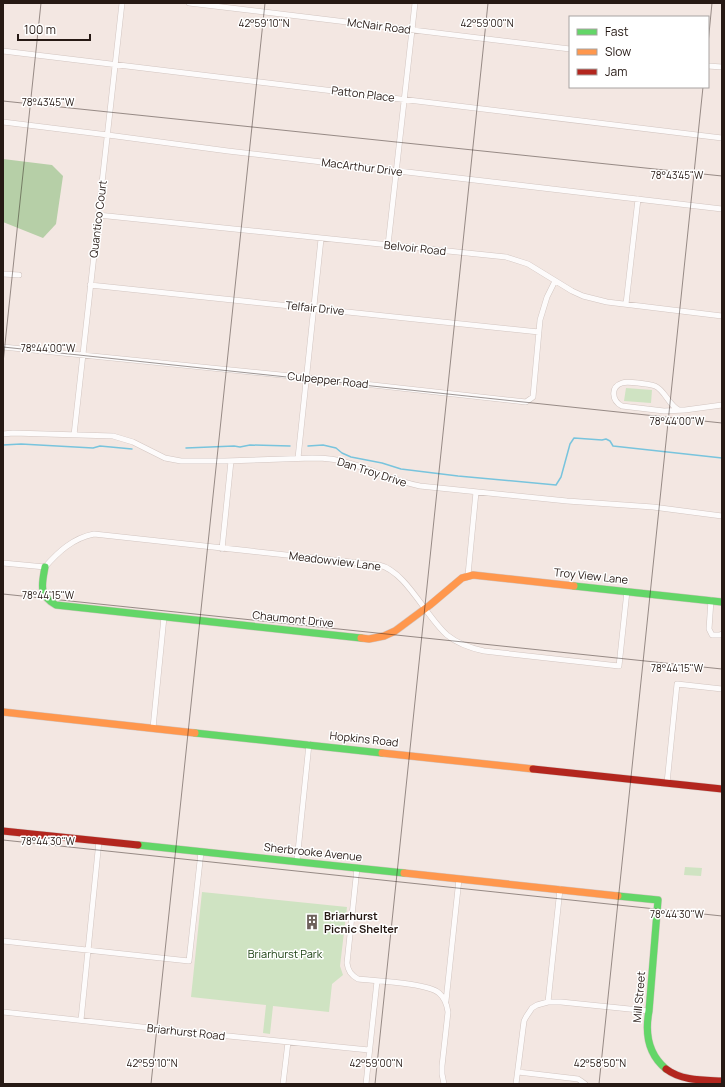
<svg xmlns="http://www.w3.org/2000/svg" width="725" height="1087" font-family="Manrope,sans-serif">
<rect width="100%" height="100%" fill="#f3e7e2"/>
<!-- green -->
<path fill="#cfe3c2" d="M 626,388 L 652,390 L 651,403 L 624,401 Z
M 685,867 L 702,868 L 701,876 L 684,875 Z
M 202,892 L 347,907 L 340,966 L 343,975 L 332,984 L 329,1012 L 273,1006 L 270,1034 L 263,1033 L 266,1005 L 191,997 Z"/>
<!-- forest -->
<path fill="#b6cfa7" d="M 3,159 L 52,165 L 63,176 L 56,224 L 43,238 L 3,222 Z"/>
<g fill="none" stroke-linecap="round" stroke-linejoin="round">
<!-- stream -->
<path stroke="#78c4dd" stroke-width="1.5" d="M 3,445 L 21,444 L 93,448 L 100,446 L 132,449
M 308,446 L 323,445 L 336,448 L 342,453 L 351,457 L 382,463 L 401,469 L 458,476 L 556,485 L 561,477 L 570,444 L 574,438 L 602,440 L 606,439 L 610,441 L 613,446 L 722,458
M 186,448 L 234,446 L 240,447 L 250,445 L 290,446"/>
<defs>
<path id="street" d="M 189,3 L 570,49
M 3,51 L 722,138
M 708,66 L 722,67
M 3,122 L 108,135 L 228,151 L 722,209
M 98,215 L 506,257 L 528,264 L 572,291 L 583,296 L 607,302 L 722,316
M 388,245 L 415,3
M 3,274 L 19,275
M 90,285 L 539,332
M 626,304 L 638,199
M 3,347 L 301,377 L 526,402 L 533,397 L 540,320 L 547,297 L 555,281
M 685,410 C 683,410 681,410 679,410 C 669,406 665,390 655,386 C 649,384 627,381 622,383 C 610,387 612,401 622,406 L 664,411 L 685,410 L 722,405
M 3,434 L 13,433 L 113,436 L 133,442 L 165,458 L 181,461 L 225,461 L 312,458 C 324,458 337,459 349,463 C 373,470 394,481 420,486 L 567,501 L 653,507 L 722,516
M 74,435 L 122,3
M 298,458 L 321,239
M 222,549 L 231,461
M 3,563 L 45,567 C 58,552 73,538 94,534 L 379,565 C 406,571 426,617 447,635 C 458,644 470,648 484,651 L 619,666 L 627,591
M 468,575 L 476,492
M 711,600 L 709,629 L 712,635 L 720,635 L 722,634
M 153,728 L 164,617
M 667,783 L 677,684 L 722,689
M 297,861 L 309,744
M 357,868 L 347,963 C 348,971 351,975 358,979 C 376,981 427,983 439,993 C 445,998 447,1005 448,1012 L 442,1066 L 442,1074 L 444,1084
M 3,941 L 189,961 L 201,852
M 446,1001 L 459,879
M 548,1002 L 560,889
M 3,1012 L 188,1032 L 369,1050
M 81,1020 L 99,841
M 518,1072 L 578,1079 L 581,1081 L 585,1084
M 283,1084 L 288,1042
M 366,1084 L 377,981
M 516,1084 L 524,1021 L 526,1017 L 532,1008 L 537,1005 L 548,1002 L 561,1002 L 649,1011"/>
<path id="fast" d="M 45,567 C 42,584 38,595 56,605 L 361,638
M 574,586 L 722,602
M 195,733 L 382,753
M 138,845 L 404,873
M 618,896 L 658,900 L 649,1011 C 645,1032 648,1054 666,1069"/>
<path id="slow" d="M 361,638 L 369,639 L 384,636 L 395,631 L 430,605 L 462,578 L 473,575 L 574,586
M 3,712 L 195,733
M 382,753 L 533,769
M 404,873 L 618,896"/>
<path id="jam" d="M 533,769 L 722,789
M 3,831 L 138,845
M 666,1069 C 682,1081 703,1080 722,1081"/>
</defs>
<!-- street casing -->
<use href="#street" stroke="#d2c5c0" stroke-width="6"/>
<!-- fast casing -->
<use href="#fast" stroke="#d2c5c0" stroke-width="8"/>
<!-- slow casing -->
<use href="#slow" stroke="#d2c5c0" stroke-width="8"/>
<!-- jam casing -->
<use href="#jam" stroke="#d2c5c0" stroke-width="8"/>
<!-- street -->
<use href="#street" stroke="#fdfbfb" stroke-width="5"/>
<!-- fast -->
<use href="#fast" stroke="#63d668" stroke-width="7"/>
<!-- slow -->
<use href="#slow" stroke="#ff974d" stroke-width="7"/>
<!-- jam -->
<use href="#jam" stroke="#b3261e" stroke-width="7"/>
</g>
<!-- ticks -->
<path fill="none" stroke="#261914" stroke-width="1" stroke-opacity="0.45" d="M 708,44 L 712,3M 3,101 L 722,176M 3,347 L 722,423M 3,363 L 41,3M 3,594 L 722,669M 3,840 L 722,916M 151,1084 L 265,3M 375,1084 L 488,3M 599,1084 L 703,87"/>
<!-- icons -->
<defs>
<symbol id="building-bare" viewBox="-9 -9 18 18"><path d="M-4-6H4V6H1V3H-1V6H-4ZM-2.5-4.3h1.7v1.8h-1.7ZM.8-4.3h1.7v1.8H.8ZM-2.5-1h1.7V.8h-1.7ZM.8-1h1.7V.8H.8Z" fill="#6e615c" stroke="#fff" stroke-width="2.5" paint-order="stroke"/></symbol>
</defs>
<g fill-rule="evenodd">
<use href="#building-bare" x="301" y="911" width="22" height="22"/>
</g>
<g text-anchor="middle" stroke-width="3" stroke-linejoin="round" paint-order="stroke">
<!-- street labels -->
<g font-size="11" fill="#261914" stroke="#fff">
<text transform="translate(379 26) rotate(7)" y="4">McNair Road</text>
<text transform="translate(363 94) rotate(7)" y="4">Patton Place</text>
<text transform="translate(362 167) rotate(7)" y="4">MacArthur Drive</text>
<text transform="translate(98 219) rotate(-83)" y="4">Quantico Court</text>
<text transform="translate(415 248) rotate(6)" y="4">Belvoir Road</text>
<text transform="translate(315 308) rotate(6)" y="4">Telfair Drive</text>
<text transform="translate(328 380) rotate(6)" y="4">Culpepper Road</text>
<text transform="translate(372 472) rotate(18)" y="4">Dan Troy Drive</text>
<text transform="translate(335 561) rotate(7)" y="4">Meadowview Lane</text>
<text transform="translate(591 576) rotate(6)" y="4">Troy View Lane</text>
<text transform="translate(293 619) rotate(6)" y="4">Chaumont Drive</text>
<text transform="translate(364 739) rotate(6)" y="4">Hopkins Road</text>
<text transform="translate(313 852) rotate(6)" y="4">Sherbrooke Avenue</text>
<text transform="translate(639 997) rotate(-85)" y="4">Mill Street</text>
<text transform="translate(186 1032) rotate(6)" y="4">Briarhurst Road</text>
</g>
<!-- poi labels -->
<g font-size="11" font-weight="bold" fill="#261914" stroke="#fff" text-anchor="start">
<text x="324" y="920">Briarhurst<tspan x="324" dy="13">Picnic Shelter</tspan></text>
</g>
<!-- park labels -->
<g font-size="11" fill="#1d4213" stroke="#fff">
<text x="285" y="958">Briarhurst Park</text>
</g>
</g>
<g font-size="10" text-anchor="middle" fill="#261914" stroke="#fff" stroke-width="3" stroke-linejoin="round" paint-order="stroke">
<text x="264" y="27">42°59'10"N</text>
<text x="487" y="27">42°59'00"N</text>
<text x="48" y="106">78°43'45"W</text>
<text x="677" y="179">78°43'45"W</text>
<text x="48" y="352">78°44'00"W</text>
<text x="677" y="425">78°44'00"W</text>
<text x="48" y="599">78°44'15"W</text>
<text x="677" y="672">78°44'15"W</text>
<text x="48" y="845">78°44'30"W</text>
<text x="677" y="918">78°44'30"W</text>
<text x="152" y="1067">42°59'10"N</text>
<text x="376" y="1067">42°59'00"N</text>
<text x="600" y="1067">42°58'50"N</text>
</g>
<!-- border -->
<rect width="725" height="1087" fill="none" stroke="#261914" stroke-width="8"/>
<!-- legend -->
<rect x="569" y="16" width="140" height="72" fill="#ffffff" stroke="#a8a3a1"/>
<rect x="577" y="29" width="20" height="6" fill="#63d668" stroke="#a8a3a1"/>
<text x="605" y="36" font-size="12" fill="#261914">Fast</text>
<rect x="577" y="49" width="20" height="6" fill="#ff974d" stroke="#a8a3a1"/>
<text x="605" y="56" font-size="12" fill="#261914">Slow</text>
<rect x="577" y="69" width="20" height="6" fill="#b3261e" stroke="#a8a3a1"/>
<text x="605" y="76" font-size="12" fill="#261914">Jam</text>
<!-- scale -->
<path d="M18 34v6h72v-6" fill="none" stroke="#261914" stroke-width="2"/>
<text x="24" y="34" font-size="12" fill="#261914" stroke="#ffffff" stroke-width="3" paint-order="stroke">100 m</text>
</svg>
